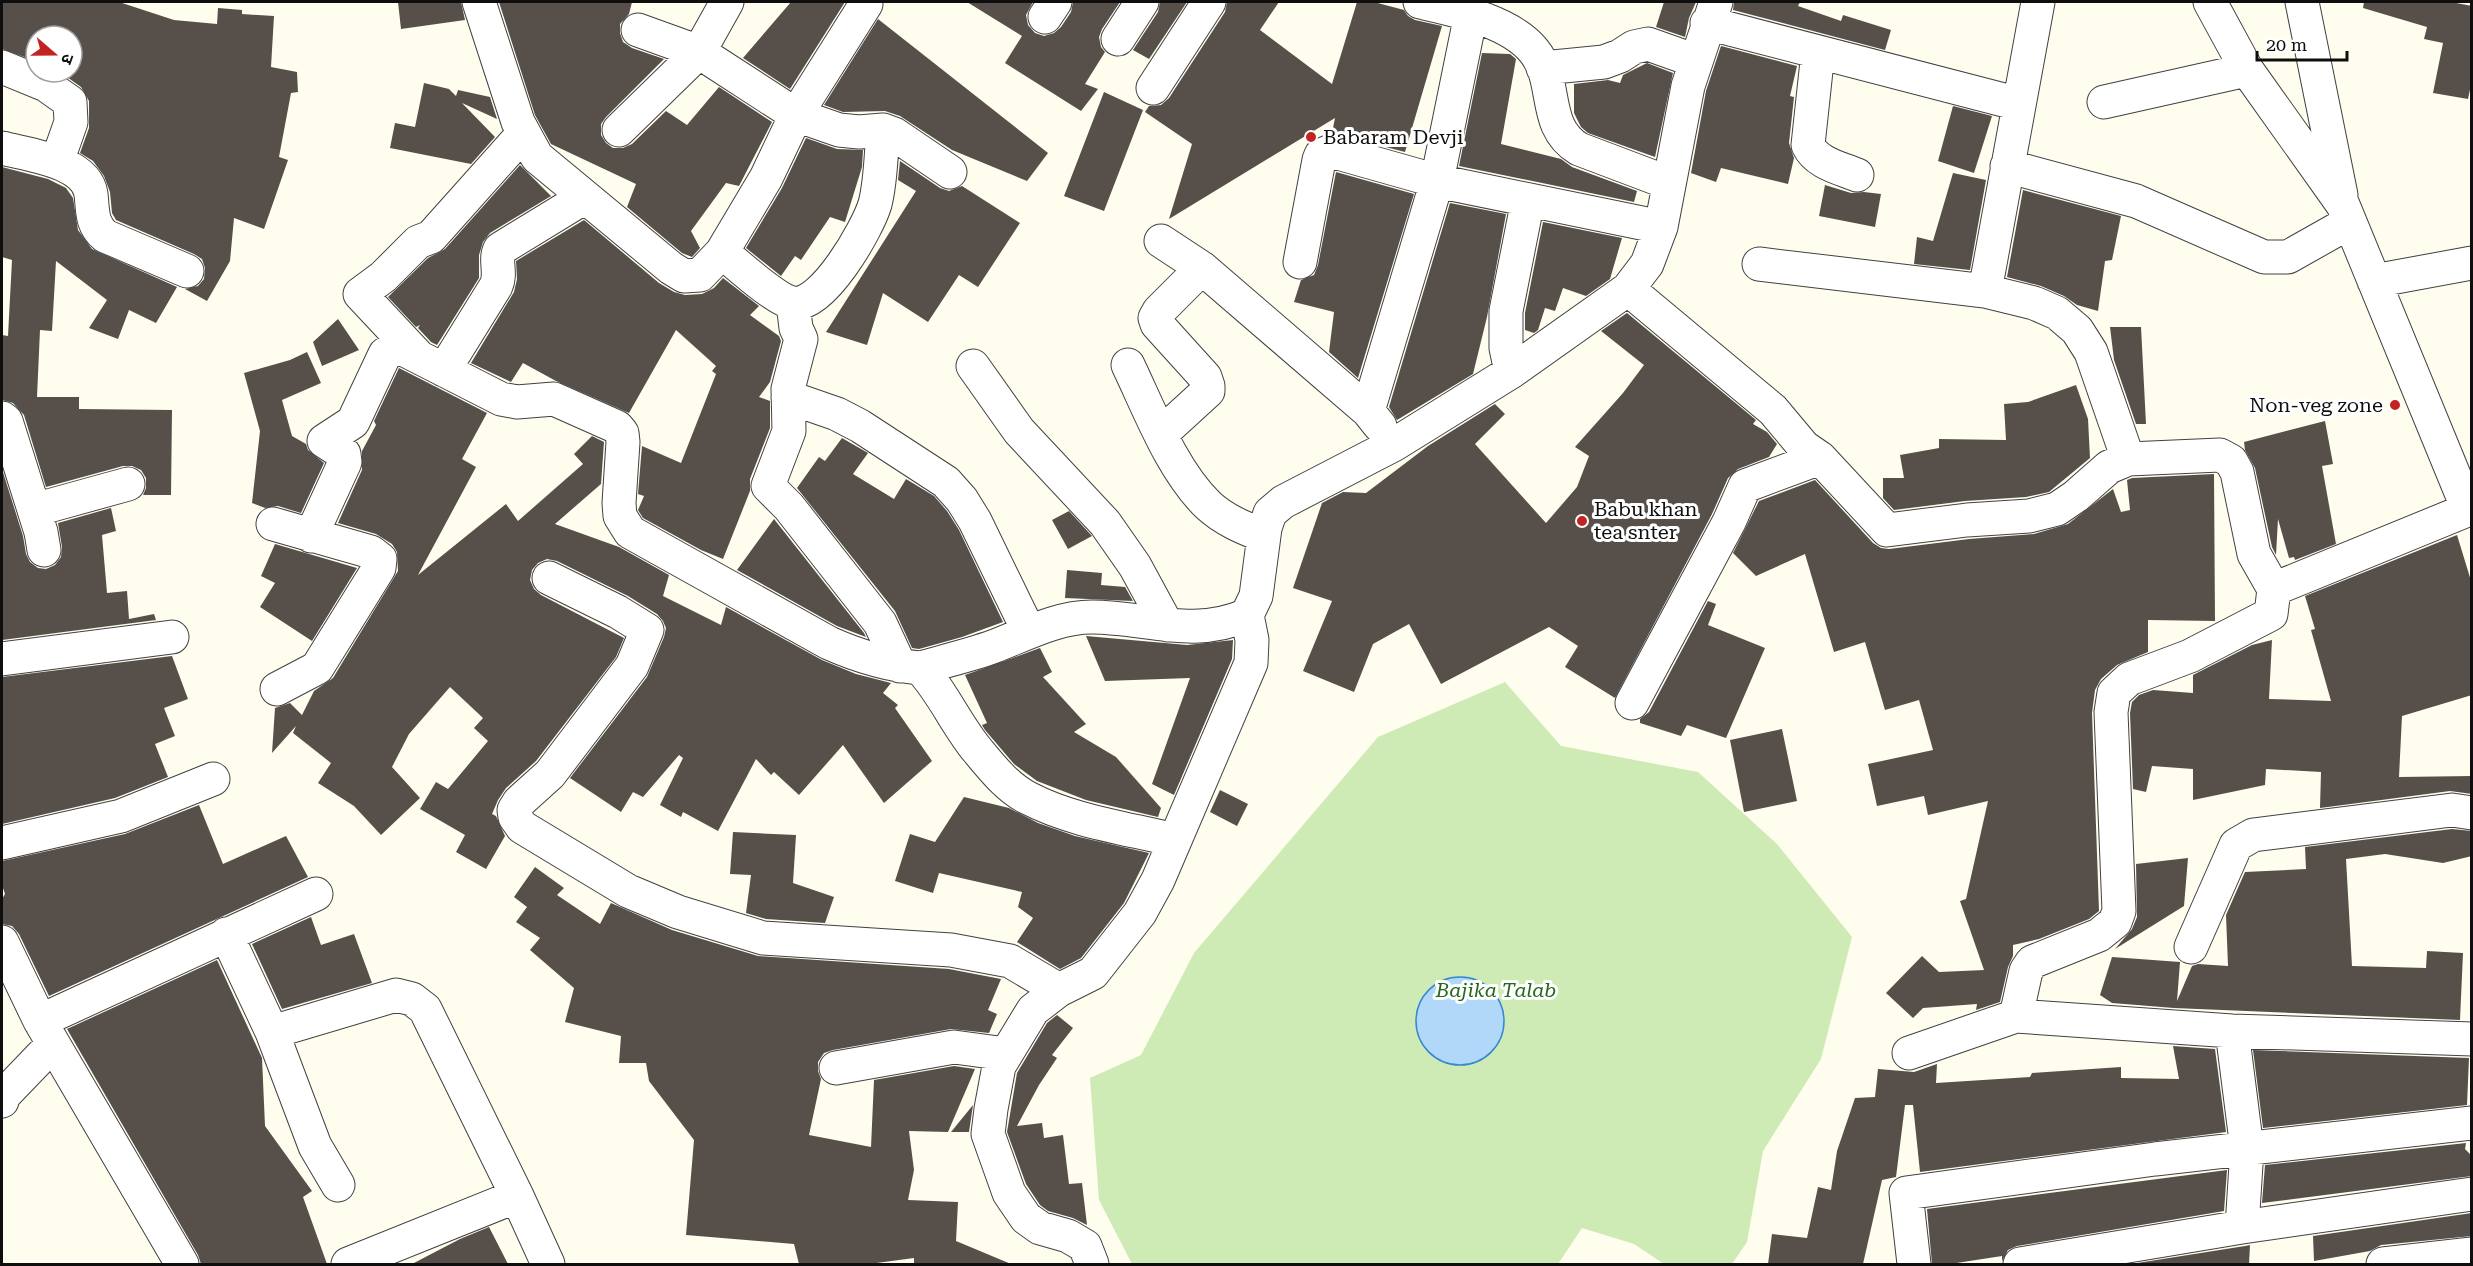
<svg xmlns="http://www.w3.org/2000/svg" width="2473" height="1266" font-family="'Roboto Serif','Noto Sans Devanagari',serif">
<rect width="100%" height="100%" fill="#fffdee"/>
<!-- green -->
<path fill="#ceebb6" d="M 1505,682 L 1561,746 L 1698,772 L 1777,844 L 1852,937 L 1821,1059 L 1763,1151 L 1747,1242 L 1732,1264 L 1664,1264 L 1634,1244 L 1582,1228 L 1558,1264 L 1132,1264 L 1099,1200 L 1090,1078 L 1141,1055 L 1194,953 L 1378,737 Z"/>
<!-- water -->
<path fill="#b1d8f8" stroke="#3688d2" stroke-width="1.5" d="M1416 1021a44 44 0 1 1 88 0a44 44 0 1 1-88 0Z"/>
<!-- building -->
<path fill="#57504a" d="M 2,2 L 119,2 L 174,20 L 217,24 L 218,8 L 242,10 L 242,14 L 274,16 L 271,67 L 297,72 L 298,92 L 291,93 L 279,157 L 288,160 L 264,229 L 234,218 L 230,261 L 207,301 L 185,289 L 198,286 L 204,279 L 205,268 L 202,259 L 194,254 L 116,220 L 112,213 L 110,192 L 104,176 L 93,161 L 80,153 L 89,128 L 89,101 L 81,87 L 60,72 L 72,72 L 72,36 L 36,36 L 36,61 L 2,49 Z
M 398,2 L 461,2 L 465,20 L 401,29 Z
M 499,2 L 632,2 L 629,14 L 620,24 L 620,33 L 623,42 L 632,48 L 664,59 L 606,117 L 601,124 L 601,135 L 606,143 L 613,148 L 623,148 L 632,144 L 666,111 L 687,125 L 719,87 L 772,122 L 739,186 L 726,183 L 691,231 L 700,248 L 692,257 L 682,253 L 627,207 L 636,184 L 551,144 L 535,115 Z
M 791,2 L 845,2 L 790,89 L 743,58 Z
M 967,2 L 1033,2 L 1026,15 L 1028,25 L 1035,33 L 1044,36 L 1054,33 L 1061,27 L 1071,12 L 1073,2 L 1120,2 L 1102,29 L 1099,37 L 1101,47 L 1105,52 L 1085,84 L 1098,89 L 1081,111 L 1005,63 L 1022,36 Z
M 1160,2 L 1187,2 L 1149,59 L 1133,50 L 1158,12 Z
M 1227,2 L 1279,2 L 1260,30 L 1332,84 L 1357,2 L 1374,2 L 1404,10 L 1408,16 L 1415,20 L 1442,26 L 1405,152 L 1332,133 L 1335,118 L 1169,219 L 1192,144 L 1145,112 L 1149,106 L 1161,105 L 1169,98 L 1225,12 Z
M 1664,2 L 1696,2 L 1689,18 L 1685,37 L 1656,27 Z
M 1734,2 L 1800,2 L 1798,6 L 1841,21 L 1843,15 L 1891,30 L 1885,50 L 1733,10 Z
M 2364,2 L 2451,2 L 2472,6 L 2472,80 L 2468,99 L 2433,93 L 2443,43 L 2424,39 L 2427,27 L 2363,8 Z
M 878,19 L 1048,153 L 1027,181 L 952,150 L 900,116 L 885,111 L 843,112 L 824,105 Z
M 1721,46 L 1797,66 L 1790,96 L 1794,97 L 1789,143 L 1794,158 L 1788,184 L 1721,168 L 1716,182 L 1691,173 L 1706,91 Z
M 1482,53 L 1510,54 L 1516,59 L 1501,144 L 1561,159 L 1572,167 L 1637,191 L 1634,202 L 1459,166 Z
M 1647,63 L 1673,73 L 1655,157 L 1588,133 L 1581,127 L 1574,113 L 1574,84 L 1608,80 L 1620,83 L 1623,75 Z
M 424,83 L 449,89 L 456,96 L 458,90 L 490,97 L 497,119 L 462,103 L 495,137 L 471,164 L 390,148 L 395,123 L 415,127 Z
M 1104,92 L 1143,110 L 1104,211 L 1064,196 Z
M 1953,106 L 1992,116 L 1974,173 L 1938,161 Z
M 806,138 L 837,149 L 863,150 L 862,167 L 845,222 L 830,217 L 801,260 L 795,256 L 781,276 L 746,248 L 782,188 Z
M 900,161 L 940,188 L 949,191 L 962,186 L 1020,223 L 978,287 L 959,275 L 928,322 L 883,293 L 867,345 L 826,332 L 916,191 L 898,180 Z
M 520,165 L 551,196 L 490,233 L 483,242 L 479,255 L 479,278 L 437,345 L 431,342 L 418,328 L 420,325 L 416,327 L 388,297 L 428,258 L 445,249 Z
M 2,167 L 48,179 L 66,188 L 73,198 L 78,230 L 92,249 L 177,287 L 156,323 L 129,310 L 118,339 L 89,328 L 107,300 L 56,261 L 52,331 L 40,330 L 37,397 L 79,397 L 79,409 L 172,410 L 171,495 L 143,495 L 146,488 L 146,478 L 141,470 L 132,466 L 123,466 L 46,487 L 24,415 L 13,403 L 2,400 L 2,335 L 8,336 L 12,260 L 2,257 Z
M 1336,172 L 1414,194 L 1358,378 L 1329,352 L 1334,312 L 1294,302 L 1301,280 L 1314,275 L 1318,265 Z
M 1953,173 L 1986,180 L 1970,270 L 1914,264 L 1917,237 L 1933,241 Z
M 1825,185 L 1851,193 L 1864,192 L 1881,194 L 1875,227 L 1819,216 Z
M 2023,190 L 2121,216 L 2112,260 L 2105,261 L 2098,311 L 2077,305 L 2064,296 L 2041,286 L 2007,277 Z
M 1450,203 L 1506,214 L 1487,317 L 1473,374 L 1397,420 L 1389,407 Z
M 584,220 L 659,283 L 674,292 L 685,295 L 702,294 L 714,288 L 723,278 L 759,306 L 750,315 L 779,336 L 781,341 L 770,382 L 759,397 L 770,401 L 770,428 L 750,479 L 750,491 L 723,559 L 701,550 L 643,518 L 638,510 L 644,496 L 638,494 L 642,446 L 681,463 L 716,374 L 712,371 L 716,366 L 676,330 L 629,413 L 556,381 L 523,363 L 511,382 L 471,363 L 514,292 L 517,279 L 516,261 Z
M 1543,222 L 1622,238 L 1610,279 L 1586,296 L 1563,288 L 1555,311 L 1545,308 L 1538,330 L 1534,333 L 1525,330 L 1525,313 Z
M 1627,313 L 1756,420 L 1753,424 L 1767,432 L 1777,444 L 1769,457 L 1738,469 L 1728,478 L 1712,514 L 1615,698 L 1565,667 L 1578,646 L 1549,627 L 1441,684 L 1409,624 L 1373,644 L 1354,692 L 1303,671 L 1332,601 L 1293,588 L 1322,503 L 1343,492 L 1366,493 L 1428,446 L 1495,404 L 1505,414 L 1475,444 L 1546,523 L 1577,487 L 1589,456 L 1575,447 L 1623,393 L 1644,365 L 1601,331 Z
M 338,319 L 359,350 L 322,366 L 313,342 Z
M 2110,327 L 2141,327 L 2146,424 L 2136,424 L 2114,360 Z
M 307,352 L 321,383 L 282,400 L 292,436 L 306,444 L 308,450 L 324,463 L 301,513 L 278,506 L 265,508 L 252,503 L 260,431 L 244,373 L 290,360 Z
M 399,368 L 487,413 L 462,459 L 476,467 L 418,575 L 506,504 L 518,521 L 583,464 L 574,454 L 592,436 L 604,442 L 601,484 L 555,524 L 619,547 L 669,575 L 663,596 L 721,625 L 726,607 L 822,660 L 856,674 L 891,683 L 883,693 L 898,705 L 895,708 L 932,761 L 884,803 L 843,745 L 799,795 L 774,772 L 771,775 L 756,759 L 718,831 L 683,812 L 681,817 L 660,805 L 683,758 L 679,755 L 643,797 L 633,792 L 621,812 L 570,778 L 647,677 L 664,637 L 666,628 L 663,621 L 657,614 L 628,596 L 557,561 L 547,559 L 538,563 L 532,570 L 530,580 L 534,589 L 541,595 L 624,638 L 616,657 L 536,761 L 506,788 L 498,800 L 492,814 L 496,816 L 505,836 L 486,869 L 456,852 L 465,835 L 420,809 L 436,782 L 448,789 L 488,741 L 474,728 L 483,718 L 450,687 L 409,734 L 392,767 L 420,798 L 381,835 L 354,806 L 318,783 L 331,763 L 293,733 L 296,726 L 272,753 L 275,708 L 290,703 L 302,715 L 314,691 L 333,678 L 398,571 L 397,552 L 392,544 L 376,534 L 338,523 L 362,470 L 362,451 L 376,425 L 374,421 Z
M 2076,385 L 2088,419 L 2090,458 L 2049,492 L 2026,497 L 1965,501 L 1894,510 L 1883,498 L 1883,478 L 1904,478 L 1900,455 L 1939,448 L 1939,439 L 2006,440 L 2004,404 L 2028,402 Z
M 2325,421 L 2333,464 L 2322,466 L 2336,544 L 2295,560 L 2294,557 L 2289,558 L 2278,519 L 2276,555 L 2272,547 L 2255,468 L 2245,450 L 2244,442 Z
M 842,438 L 868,453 L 853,474 L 894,499 L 906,479 L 934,496 L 947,511 L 959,530 L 1003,622 L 962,637 L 919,649 L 912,648 L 895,611 L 797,488 L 819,457 L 825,461 Z
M 2,469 L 23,536 L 26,554 L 30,562 L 38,568 L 46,569 L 55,565 L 61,557 L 62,547 L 58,523 L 111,508 L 116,531 L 102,535 L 107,593 L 127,591 L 129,619 L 154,614 L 156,620 L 2,640 Z
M 2214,474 L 2215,621 L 2148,620 L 2148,652 L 2117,665 L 2101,679 L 2095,690 L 2092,713 L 2099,911 L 2089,919 L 2039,939 L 2013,945 L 2013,956 L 2008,967 L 2000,1002 L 1976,1010 L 1977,1004 L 1923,1008 L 1913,1018 L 1886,993 L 1922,956 L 1939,972 L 1984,970 L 1960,901 L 1966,899 L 1988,801 L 1928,815 L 1924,796 L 1877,806 L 1868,764 L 1933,750 L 1919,700 L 1885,710 L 1865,642 L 1834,652 L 1805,554 L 1756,576 L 1733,553 L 1759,501 L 1815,480 L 1873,543 L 1881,548 L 1889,549 L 1969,539 L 2034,534 L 2068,524 L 2113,489 L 2121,512 L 2130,510 L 2127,480 L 2132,478 Z
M 1069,511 L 1092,536 L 1068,549 L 1052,520 Z
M 774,519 L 864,633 L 866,637 L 837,626 L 737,570 Z
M 2457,535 L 2472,584 L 2472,695 L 2402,716 L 2399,777 L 2472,776 L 2472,794 L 2450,791 L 2320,808 L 2321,772 L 2266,769 L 2265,785 L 2193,800 L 2193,769 L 2152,766 L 2146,792 L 2133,789 L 2130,713 L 2132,702 L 2139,695 L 2153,690 L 2193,693 L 2193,675 L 2252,645 L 2272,640 L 2269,699 L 2331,701 L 2311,630 L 2315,629 L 2305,596 Z
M 275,544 L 357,568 L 312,641 L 260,607 L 275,583 L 261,576 Z
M 1067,570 L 1102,573 L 1101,585 L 1125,587 L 1133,601 L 1065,598 Z
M 1708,601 L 1716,604 L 1708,625 L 1765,648 L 1726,738 L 1687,725 L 1681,736 L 1640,723 L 1640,719 L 1649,712 Z
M 1086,636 L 1187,645 L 1233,640 L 1232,659 L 1174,795 L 1152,784 L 1190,678 L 1105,681 Z
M 1040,648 L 1052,672 L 1043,677 L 1086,724 L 1074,732 L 1116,757 L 1161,808 L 1158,817 L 1086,800 L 1037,781 L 1014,764 L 985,730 L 982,725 L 987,723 L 965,675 Z
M 172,656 L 188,699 L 164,708 L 175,736 L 155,744 L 168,777 L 115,798 L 2,824 L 2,677 Z
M 1782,729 L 1797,801 L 1744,812 L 1730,740 Z
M 1220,790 L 1248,804 L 1237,826 L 1210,812 Z
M 964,797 L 1009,808 L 1038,823 L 1075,836 L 1149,853 L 1124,903 L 1081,958 L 1060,969 L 1017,942 L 1033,918 L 1018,907 L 1022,892 L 939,873 L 933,893 L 895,881 L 910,834 L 935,842 Z
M 199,805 L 223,864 L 286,836 L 308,877 L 49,996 L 19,934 L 12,926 L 2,924 L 2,899 L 5,894 L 2,885 L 2,861 L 125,834 Z
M 2452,829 L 2472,831 L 2472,856 L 2443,863 L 2385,854 L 2346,859 L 2352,966 L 2426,968 L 2427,951 L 2463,953 L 2460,1020 L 2174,1008 L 2112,1003 L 2100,995 L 2112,957 L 2180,962 L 2177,1001 L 2192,966 L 2198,964 L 2228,966 L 2226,915 L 2245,872 L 2306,869 L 2305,847 Z
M 733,832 L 796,835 L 793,883 L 834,897 L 825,923 L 766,919 L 746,913 L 751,875 L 730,874 Z
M 2188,858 L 2184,906 L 2115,949 L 2132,929 L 2137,917 L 2136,864 Z
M 535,867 L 564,888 L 557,895 L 600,924 L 611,903 L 672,930 L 758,956 L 949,969 L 1001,979 L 988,1010 L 997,1014 L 989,1033 L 951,1029 L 833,1050 L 824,1053 L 818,1062 L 818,1071 L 821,1079 L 809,1135 L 871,1147 L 874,1080 L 954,1066 L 975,1069 L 948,1132 L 909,1131 L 914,1170 L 908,1200 L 958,1202 L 956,1241 L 1011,1264 L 914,1264 L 914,1258 L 869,1264 L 799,1264 L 794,1244 L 686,1235 L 694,1140 L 649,1081 L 646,1063 L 619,1063 L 621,1036 L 565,1022 L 574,988 L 530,950 L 540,938 L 516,922 L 527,907 L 514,897 Z
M 311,917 L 321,945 L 354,934 L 372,983 L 282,1009 L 252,944 Z
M 217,960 L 262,1058 L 265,1126 L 312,1191 L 303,1197 L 327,1264 L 201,1264 L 198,1255 L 67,1029 Z
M 1057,1015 L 1073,1028 L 1052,1055 L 1057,1058 L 1039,1085 L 1017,1126 L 1042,1123 L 1044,1138 L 1063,1135 L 1069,1184 L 1082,1183 L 1087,1225 L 1073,1218 L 1048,1211 L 1040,1205 L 1026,1184 L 1007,1132 L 1017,1073 L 1047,1023 Z
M 2173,1046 L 2215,1049 L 2226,1132 L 1920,1172 L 1913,1105 L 1905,1105 L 1896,1177 L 1882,1180 L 1863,1264 L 1768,1264 L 1772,1234 L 1807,1238 L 1818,1187 L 1831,1190 L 1837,1151 L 1855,1098 L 1875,1097 L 1878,1069 L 1914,1072 L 1937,1064 L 1936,1083 L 2030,1077 L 2032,1073 L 2121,1067 L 2121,1078 L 2179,1079 Z
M 2253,1050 L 2469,1058 L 2467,1105 L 2263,1128 Z
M 973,1105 L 969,1132 L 951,1132 Z
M 2466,1143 L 2465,1149 L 2472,1156 L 2472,1176 L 2262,1203 L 2265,1165 Z
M 2227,1170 L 2224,1211 L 2017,1246 L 2008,1250 L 2002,1261 L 2002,1256 L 1950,1264 L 1932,1264 L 1927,1209 Z
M 2472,1213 L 2472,1236 L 2381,1245 L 2370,1251 L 2314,1261 L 2313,1236 Z
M 489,1227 L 508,1264 L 412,1264 L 460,1239 Z
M 2250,1245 L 2249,1264 L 2131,1264 L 2245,1246 Z"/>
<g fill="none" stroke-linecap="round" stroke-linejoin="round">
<defs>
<path id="minor" d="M 479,2 L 518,122 L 537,157 L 671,268 L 684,276 L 700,275 L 722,252 L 766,178 L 796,115 L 866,4
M 1420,2 C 1455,10 1510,21 1534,51 C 1559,82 1541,126 1579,149 L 1669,183
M 1716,2 L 1688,86 L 1661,227 L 1647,264 L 1628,289 L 1773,410 L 1804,447 L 1820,458 L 1887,530 L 1967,520 L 2029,516 L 2057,509 L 2076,496 L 2109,467 L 2128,459 L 2220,455 L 2231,461 L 2237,472 L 2254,554 L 2274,589 L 2472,508
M 2210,2 L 2247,70 L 2343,205 L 2463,497 L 2472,507
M 2302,2 L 2341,195
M 1045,17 L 1055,2
M 1707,23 L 2019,104
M 638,30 L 699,52 L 796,115 L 839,130 L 859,132 L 883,130 L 894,134 L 950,172
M 1118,39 L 1142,2
M 1818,52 L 1808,145 C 1816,163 1840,168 1857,175
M 2,67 L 46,85 L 70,102 L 71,122 L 57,162
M 1543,68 L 1604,62 L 1620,56 L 1634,47 L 1648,44 L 1696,61
M 1153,88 L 1209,2
M 2104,102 L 2247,70
M 619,130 L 699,52 L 727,2
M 2,148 C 28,155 86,161 91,194 C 93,211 91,224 105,236 L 187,271
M 2007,166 L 2136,201 L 2264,257 L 2288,257 L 2350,222
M 1161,241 L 1202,268 L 1368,411 L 1380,426
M 722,252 C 738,265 776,300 793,303 C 822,309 868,228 875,204 C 881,181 881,154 883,130
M 1300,262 L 1319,160 L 1321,155 L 1331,151 L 1437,181 L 1661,227
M 1759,264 L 1985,291 L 2034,303 L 2057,313 L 2077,330 L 2091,352 L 2128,459
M 2374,281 L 2472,263
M 1985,291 L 2038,2
M 793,303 L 796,328 L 801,339 L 788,389 L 789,431 L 768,486 L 789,507 L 880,623 L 900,666
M 419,357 L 360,294 L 383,277 L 418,242 L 431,237 L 523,134
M 1128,365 C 1150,411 1172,470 1208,505 C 1224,520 1244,528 1264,536
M 973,366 L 1019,431 L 1105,523 L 1135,566 L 1167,625
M 444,370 L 496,286 C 502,273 494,260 500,249 L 585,197
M 1511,372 L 1506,348 L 1506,311 L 1528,200
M 788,397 L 837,414 L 860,426 L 946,482 L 962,500 L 975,521 L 1029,632
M 1368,411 L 1437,181 L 1471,14
M 2,418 L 6,421 L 41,532 L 44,550
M 1161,434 L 1208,391 L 1208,386 L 1205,377 L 1157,324 L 1155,318 L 1159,311 L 1202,268
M 34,510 L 128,484
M 273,524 L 371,552 L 380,559 L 379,568 L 317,668 L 277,689
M 311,536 L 345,462 L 344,454 L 324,441 L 353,422 L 385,354 L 397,346 L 501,399 L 517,402 L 554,399 L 617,427 L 622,433 L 623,442 L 619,503 L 620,516 L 630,532 L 829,643 C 858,656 888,665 920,668
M 549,578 L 618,612 L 647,630 L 632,666 L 550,774 L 519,802 L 514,810 L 515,817 L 522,827 L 628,891 L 678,912 L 763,938 L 951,950 L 1010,961 L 1059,990
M 2,659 L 172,637
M 1632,703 L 1729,522 L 1745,486 L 1820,458
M 1174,840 C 1125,828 1072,821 1028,798 C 1008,788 992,768 978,751 C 956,725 943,692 920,668 C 945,661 971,655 995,646 C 1026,634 1058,617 1092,617 C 1147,617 1192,639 1247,615
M 2,843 L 121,816 L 213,779
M 226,934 L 272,1032 L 315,1146 L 338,1185
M 2,942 L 40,1021 L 182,1264
M 2191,947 L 2236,845 L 2253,835 L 2452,810 L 2472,813
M 2016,1016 L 2232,1031 L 2472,1039
M 40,1021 L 316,894
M 2232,1031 L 2247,1149 L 2242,1227
M 272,1032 L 396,995 L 412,999 L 425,1009 L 517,1196 L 548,1264
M 1909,1053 L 2016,1016 L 2026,971 L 2032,962 L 2099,935 L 2115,922 L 2119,911 L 2111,712 L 2114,693 L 2129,679 L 2190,656 L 2271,614 L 2274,589
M 836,1068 L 954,1047 L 1006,1054
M 2,1101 L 3,1096 L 53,1044
M 348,1264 L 517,1196
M 1092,1264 L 1085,1246 L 1068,1236 L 1040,1228 L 1026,1218 L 1009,1193 L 988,1134 L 991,1109 L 999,1066 L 1033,1010 L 1059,990 L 1093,973 L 1140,913 L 1158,880 L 1251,663 L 1252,640 L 1247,615 L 1256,596 L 1265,528 L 1270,513 L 1283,502 L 1395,444 L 1511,372 L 1628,289
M 1914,1264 L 1906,1193 L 2155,1159 L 2472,1123
M 2020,1264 L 2242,1227 L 2472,1194
M 2383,1264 L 2472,1254"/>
</defs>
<!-- minor casing -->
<use href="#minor" stroke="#414141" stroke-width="35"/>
<!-- minor -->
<use href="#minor" stroke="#fff" stroke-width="33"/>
</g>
<!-- markers -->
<g fill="#c22521" stroke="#fff" stroke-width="2">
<circle cx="1311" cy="137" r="6"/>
<circle cx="2395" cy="405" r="6"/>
<circle cx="1582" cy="521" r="6"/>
</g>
<g text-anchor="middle" stroke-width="6" stroke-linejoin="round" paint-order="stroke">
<!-- poi labels -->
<g font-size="20" fill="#0e0e0e" stroke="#fff" text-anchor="start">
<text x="1323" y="144">Babaram Devji</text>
<text x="2383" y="412" text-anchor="end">Non-veg zone</text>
<text x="1594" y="516">Babu khan<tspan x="1594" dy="23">tea snter</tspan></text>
</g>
<!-- park labels -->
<g font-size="20" font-style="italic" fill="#26681c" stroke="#fff">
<text x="1496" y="997">Bajika Talab</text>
</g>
</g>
<!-- border -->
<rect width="2473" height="1266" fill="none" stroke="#0e0e0e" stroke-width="6"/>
<!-- north arrow -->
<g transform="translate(54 54) rotate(110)"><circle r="28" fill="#ffffff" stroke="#9f9f9f" stroke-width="1.5"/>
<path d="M0-4.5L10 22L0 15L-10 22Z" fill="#c22521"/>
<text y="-9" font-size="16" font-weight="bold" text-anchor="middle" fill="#0e0e0e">उ</text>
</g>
<!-- scale -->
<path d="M2257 51v9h90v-9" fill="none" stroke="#0e0e0e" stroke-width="3"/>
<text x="2266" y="51" font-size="18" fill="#0e0e0e" stroke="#ffffff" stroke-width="4.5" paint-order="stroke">20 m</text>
</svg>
